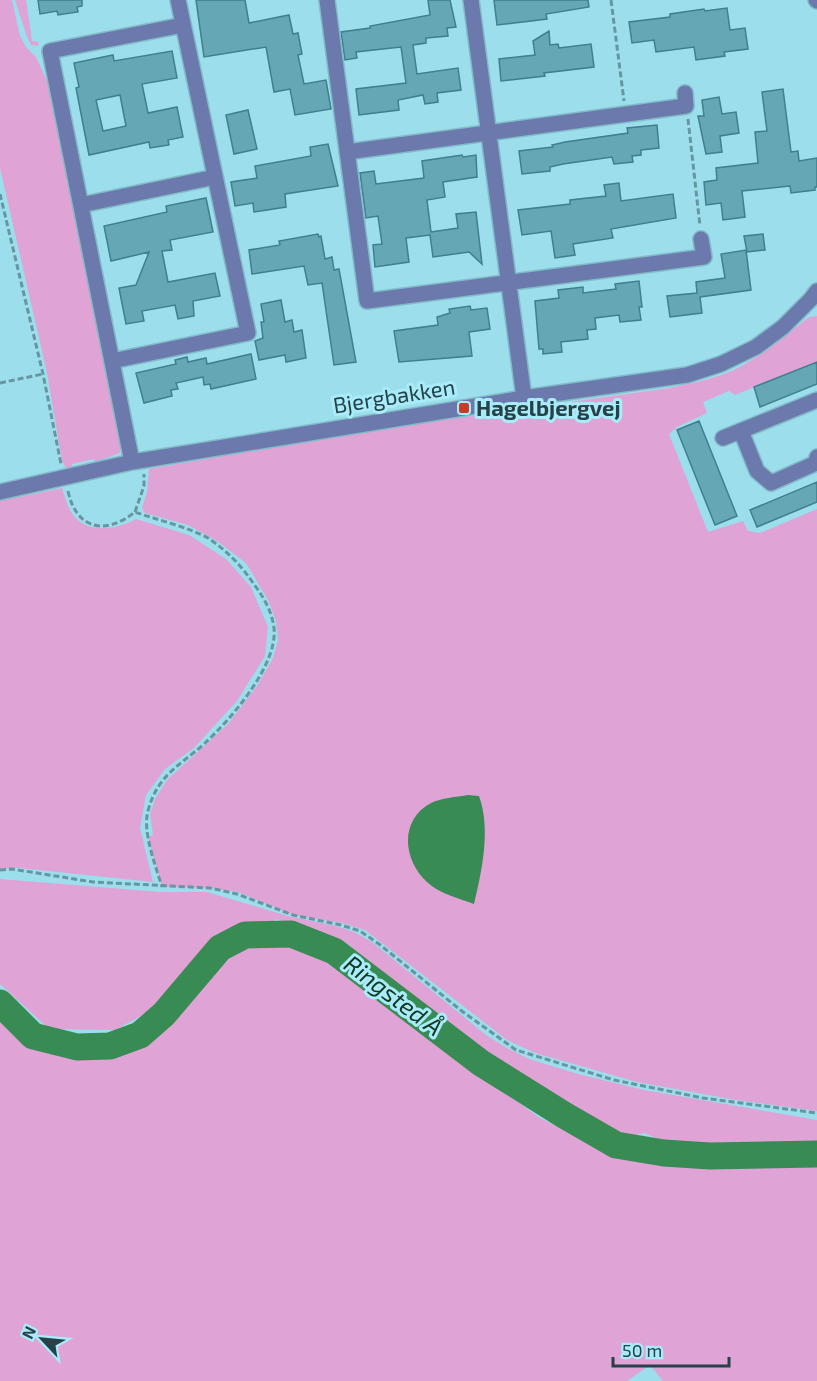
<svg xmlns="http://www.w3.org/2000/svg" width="817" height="1381" font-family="'Exo 2',sans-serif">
<rect width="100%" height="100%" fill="#9cdeec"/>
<!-- green -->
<path fill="#e0a3d6" d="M 0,0 L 12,0 L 20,36 L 26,47 L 36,57 L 47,81 L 119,428 L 120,453 L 95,462 L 94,459 L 72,464 L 72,467 L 66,468 L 62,461 L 47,373 L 0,168 Z
M 15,0 L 26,0 L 32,41 L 39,42 L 38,46 L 31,45 L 27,37 Z
M 817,316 L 817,362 L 735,395 L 729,391 L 703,402 L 707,413 L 677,427 L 669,434 L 708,532 L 743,521 L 748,531 L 760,533 L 817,509 L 817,1111 L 736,1100 L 637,1082 L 535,1053 L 507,1040 L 365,930 L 342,923 L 293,915 L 238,892 L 210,888 L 162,887 L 148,837 L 153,835 L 150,814 L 155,799 L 167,780 L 228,724 L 257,686 L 273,658 L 278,640 L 276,621 L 268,600 L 246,563 L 217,541 L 188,525 L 145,513 L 142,508 L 147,492 L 149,469 L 366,431 L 669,388 C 691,383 715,379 736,369 C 763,355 786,335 809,317 Z
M 62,488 C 65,497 68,508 73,515 C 89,535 117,529 136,519 L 189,535 L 226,559 L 251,587 L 268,627 L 265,656 L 237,701 L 194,748 L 165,769 L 146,795 L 140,828 L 153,882 L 19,868 L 0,869 L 0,501 Z
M 0,879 L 161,892 L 207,892 L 288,916 L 336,926 L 354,932 L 372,942 L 486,1035 L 507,1048 L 529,1059 L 578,1074 L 644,1090 L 817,1120 L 817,1145 L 711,1148 L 683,1143 L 671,1145 L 645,1133 L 616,1138 L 610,1132 L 577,1112 L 529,1087 L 499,1068 L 361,960 L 351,946 L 342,941 L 320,936 L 276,919 L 270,926 L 248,925 L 216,934 L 165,1003 L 115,1030 L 49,1029 L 0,984 Z
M 274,939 L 312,948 L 356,977 L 450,1046 L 493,1084 L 540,1118 L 597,1146 L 665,1163 L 817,1161 L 817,1381 L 663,1381 L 650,1365 L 627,1381 L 0,1381 L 0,1014 L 28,1040 L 55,1049 L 104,1055 L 143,1043 L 186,1008 L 223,957 L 244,941 Z"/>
<!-- water -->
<path fill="#398b54" d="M 468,795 L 479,796 C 491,829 482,871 474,904 C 458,898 440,894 427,882 C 403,860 399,820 431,803 C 441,798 456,797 468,795 Z"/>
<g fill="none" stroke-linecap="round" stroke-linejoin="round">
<!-- river -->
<path stroke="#398b54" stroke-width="27" d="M 0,1003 L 33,1036 L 77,1047 L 110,1046 L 140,1035 L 164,1014 L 220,948 L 245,935 L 291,934 L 334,951 L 481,1063 L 564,1115 L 616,1145 L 664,1153 L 710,1156 L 817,1154"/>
</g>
<!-- building -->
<path fill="#65a7b4" stroke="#3e808d" stroke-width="1.5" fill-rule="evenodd" d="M 38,0 L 82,0 L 82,6 L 77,7 L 78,12 L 58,15 L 57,11 L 40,14 Z
M 196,0 L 245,0 L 249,23 L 289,15 L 293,34 L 298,33 L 302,54 L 298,55 L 304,84 L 326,80 L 331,109 L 295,115 L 290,89 L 274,92 L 266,47 L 204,57 Z
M 428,0 L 450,0 L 456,27 L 447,28 L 448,36 L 426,38 L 426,43 L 413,45 L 417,74 L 458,68 L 461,90 L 437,93 L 438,102 L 425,104 L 423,95 L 398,100 L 399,110 L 359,115 L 356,89 L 406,83 L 401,47 L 356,52 L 357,58 L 345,60 L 341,32 L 370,28 L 370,26 L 430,15 Z
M 494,0 L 588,0 L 589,7 L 546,14 L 547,19 L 497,25 Z
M 727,8 L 730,30 L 745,28 L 748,49 L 724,52 L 725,56 L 696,60 L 694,47 L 656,52 L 654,40 L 632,43 L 629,22 L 670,17 L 670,14 L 704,9 L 705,11 Z
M 549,31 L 550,45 L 558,44 L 559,48 L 591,44 L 594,67 L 544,73 L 545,76 L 501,81 L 499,59 L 535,55 L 533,41 Z
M 172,51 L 177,78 L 142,84 L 148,113 L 177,107 L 183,137 L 168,140 L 169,145 L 150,148 L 149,142 L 89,155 L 76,88 L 79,87 L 74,63 L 113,55 L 114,61 ZM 120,95 L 126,126 L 103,131 L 96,100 Z
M 783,89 L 791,152 L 798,151 L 799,161 L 817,158 L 817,187 L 815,187 L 815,190 L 791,193 L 790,186 L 742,191 L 745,217 L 723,220 L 721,203 L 706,205 L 704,182 L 717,180 L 716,168 L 758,163 L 755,132 L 767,131 L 762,92 Z
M 719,97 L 722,114 L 736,112 L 739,133 L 720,136 L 722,152 L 706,154 L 698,116 L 704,116 L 702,100 Z
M 248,110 L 257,149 L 234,154 L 226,115 Z
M 657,125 L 659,148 L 641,150 L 641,155 L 632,156 L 633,162 L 614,164 L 612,157 L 563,164 L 550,167 L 550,171 L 522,174 L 519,151 L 553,147 L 552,145 L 565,142 L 628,133 L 627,128 Z
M 328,144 L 338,186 L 285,194 L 286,207 L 254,212 L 253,203 L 235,206 L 231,182 L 257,178 L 255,166 L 311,156 L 310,147 Z
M 462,155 L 463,157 L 476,155 L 477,177 L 443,182 L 445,197 L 427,200 L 431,232 L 458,228 L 456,214 L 476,212 L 482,264 L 469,252 L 433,257 L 430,235 L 406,238 L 409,262 L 375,267 L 373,245 L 382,244 L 378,216 L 366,218 L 360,173 L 374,171 L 376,184 L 424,178 L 422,161 Z
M 619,183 L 621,201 L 673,194 L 676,218 L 611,229 L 613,238 L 573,244 L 575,255 L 555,258 L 551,231 L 522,235 L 518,210 L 570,204 L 570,200 L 606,196 L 604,185 Z
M 206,198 L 213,232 L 170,240 L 172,250 L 162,251 L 168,282 L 215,273 L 220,296 L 193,301 L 194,316 L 178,319 L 175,305 L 142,311 L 144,321 L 126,324 L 119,288 L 136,285 L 149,252 L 111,261 L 104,226 L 167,212 L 166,206 Z
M 318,234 L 319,237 L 321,236 L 325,259 L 332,257 L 334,270 L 339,269 L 356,362 L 334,365 L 322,283 L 308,285 L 304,266 L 252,274 L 249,250 L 280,245 L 279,241 Z
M 763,234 L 765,250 L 747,252 L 744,236 Z
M 746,250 L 751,290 L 700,297 L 702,313 L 670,317 L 667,296 L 697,293 L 696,282 L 725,278 L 721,254 Z
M 639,281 L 642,307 L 639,307 L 641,320 L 620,322 L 619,315 L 595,318 L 596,329 L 587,330 L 588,339 L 561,342 L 562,352 L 543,354 L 543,349 L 539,349 L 535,301 L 559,298 L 558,290 L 583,287 L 583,293 L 616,289 L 615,284 Z
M 281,300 L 285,322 L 292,320 L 294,332 L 302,330 L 306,358 L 286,362 L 285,355 L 259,360 L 255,341 L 263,338 L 261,322 L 264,322 L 261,304 Z
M 470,306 L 471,310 L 487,308 L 490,329 L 469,332 L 472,356 L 399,362 L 394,331 L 438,325 L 437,317 L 450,313 L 449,309 Z
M 251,354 L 256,379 L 211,389 L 210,384 L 204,385 L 203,377 L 176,383 L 178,389 L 171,390 L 172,396 L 144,403 L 136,373 L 176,364 L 175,360 L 187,357 L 188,362 L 206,358 L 207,364 Z
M 817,362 L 817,384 L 760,407 L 754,387 Z
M 699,421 L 737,516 L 715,525 L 677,430 Z
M 817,482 L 817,502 L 757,527 L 750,510 Z"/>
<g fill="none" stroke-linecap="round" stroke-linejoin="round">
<defs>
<path id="minor" d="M 327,0 L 367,301 L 704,257 L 701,239
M 471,0 L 524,398
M 816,0 L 817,1
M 347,152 L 686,106 L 685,93
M 81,205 L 215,177
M 112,361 L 248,333 L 178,0
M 741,431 L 757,471 L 771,483 L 816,463 L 817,457
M 723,438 L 817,400
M 132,462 L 50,51 L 183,25
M 0,492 L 132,462 L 524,398 L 687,375 L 721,364 L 756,347 L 783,327 L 811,299 L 817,291"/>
</defs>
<!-- minor casing -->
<use href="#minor" stroke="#82bbc8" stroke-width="18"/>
<!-- path -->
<path stroke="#6696a0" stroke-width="3" stroke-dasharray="6 3" stroke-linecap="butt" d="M 611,0 L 624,101
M 688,119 L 700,226
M 0,194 L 43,374 L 61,464
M 0,383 L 43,374
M 68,491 C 76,529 105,536 135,512 C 154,519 191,528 208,538 C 226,550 241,565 253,583 C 263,596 272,611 274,628 C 278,665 231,719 205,743 C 181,765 157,775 148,811 C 142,831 156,867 162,887
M 135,512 L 144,486 L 144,474
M 0,870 L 12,869 L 93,882 L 210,888 L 237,894 L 293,915 L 341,925 L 360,931 L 379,944 L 463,1012 L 516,1050 L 614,1080 L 703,1098 L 817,1113"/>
<!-- minor -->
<use href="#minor" stroke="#6b79ac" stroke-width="15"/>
</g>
<!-- markers -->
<rect fill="#c83d26" stroke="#a8ecfa" stroke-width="2" x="458" y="402" width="12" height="12" rx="3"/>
<g text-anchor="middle" stroke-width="6" stroke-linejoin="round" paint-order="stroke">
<!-- street labels -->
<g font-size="22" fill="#264147" stroke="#a8ecfa">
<text transform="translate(394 396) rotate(-9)" y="8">Bjergbakken</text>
</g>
<!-- poi labels -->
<g font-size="22" font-weight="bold" fill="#264147" stroke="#a8ecfa" text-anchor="start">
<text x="476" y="416">Hagelbjergvej</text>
</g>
<!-- water labels -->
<g font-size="24" font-style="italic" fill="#12351e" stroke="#a8ecfa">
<text transform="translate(393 996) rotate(37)" y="8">Ringsted Å</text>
</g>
</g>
<!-- north arrow -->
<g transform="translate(42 1339) rotate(296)" stroke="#a8ecfa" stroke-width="4.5" paint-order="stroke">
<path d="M0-4.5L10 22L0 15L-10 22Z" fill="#264147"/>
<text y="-9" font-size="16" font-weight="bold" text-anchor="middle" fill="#264147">N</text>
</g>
<!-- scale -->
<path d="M613 1357v9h116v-9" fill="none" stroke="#264147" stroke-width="3"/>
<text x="622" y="1357" font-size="18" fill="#264147" stroke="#a8ecfa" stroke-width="4.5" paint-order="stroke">50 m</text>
</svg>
